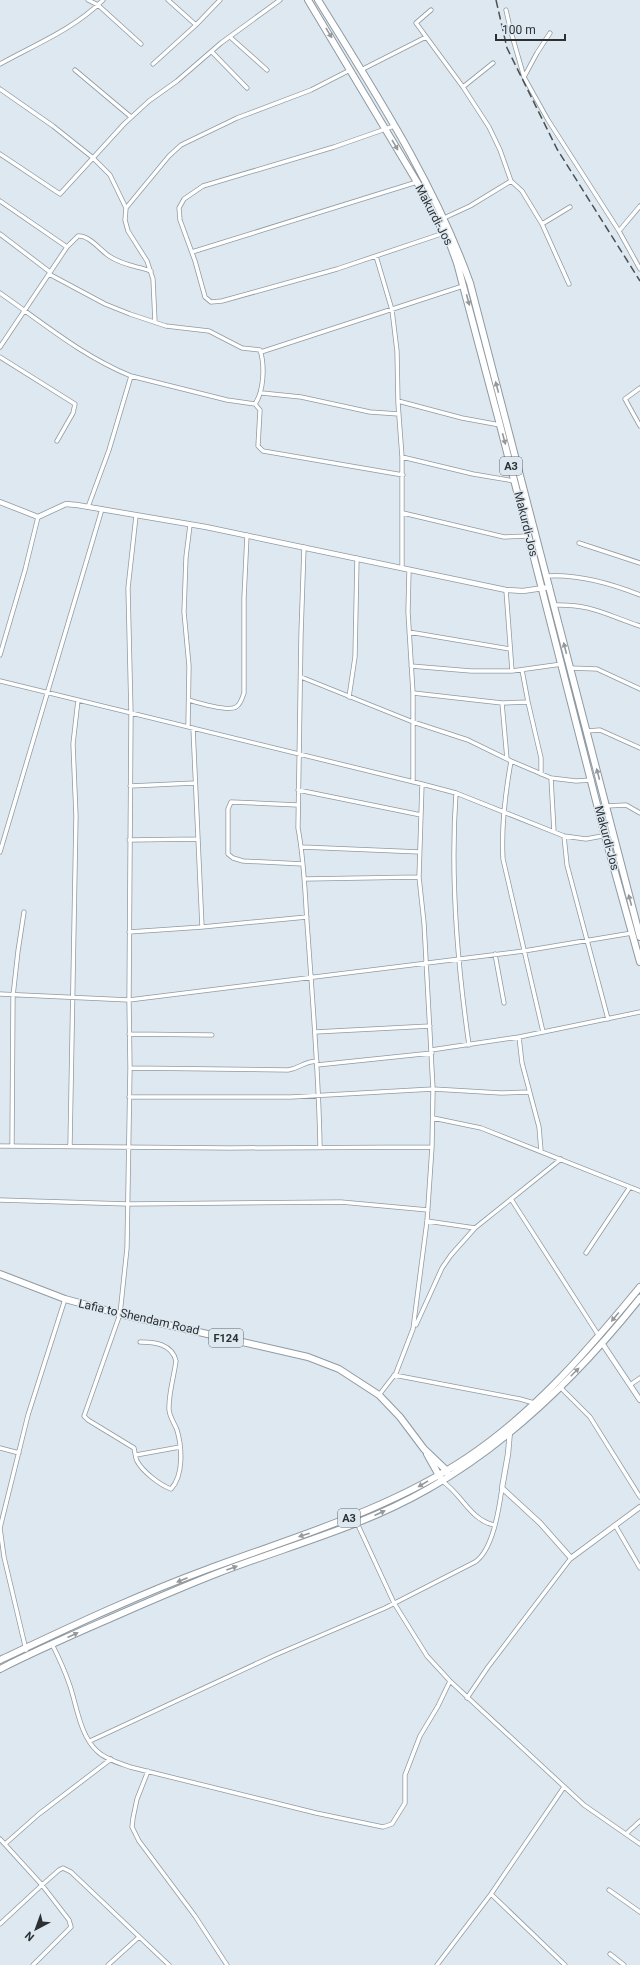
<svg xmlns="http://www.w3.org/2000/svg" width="640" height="1965" font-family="Roboto,sans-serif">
<rect width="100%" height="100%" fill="#dde8f0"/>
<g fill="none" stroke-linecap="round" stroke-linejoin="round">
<defs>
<path id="minor" d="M 88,0 L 98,5 L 141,44
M 168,0 L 196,25
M 431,10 L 416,23 L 463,87 L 489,127 L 500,150 L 511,181 L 522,191 L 542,224 L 569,284
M 506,10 L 511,32 L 524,77 L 548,120 L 619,231 L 640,269
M 230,37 L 267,70
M 212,52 L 247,88
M 0,64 C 36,44 74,29 103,0
M 153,64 L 196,25 L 220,0
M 75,70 L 131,117
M 361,70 L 426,37
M 524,77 L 537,53 L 550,33
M 463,87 L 493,63
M 0,89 L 53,126 L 92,157 L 110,175 L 126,208 L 125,220 L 128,231 L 147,261 L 153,279 L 155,322
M 394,126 L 334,147 L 203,186 L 184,199 L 179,208 L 180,220 L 195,261 L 205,297 L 211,302 L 222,301 L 337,269 L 444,233
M 0,154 L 60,194 L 124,124 L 149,101 L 177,81 L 221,43 L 280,0
M 0,201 L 67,247
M 126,208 L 169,156 L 181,145 L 237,118 L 311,90 L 350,70
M 444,218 L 470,206 L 511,181
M 542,224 L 570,207
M 619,231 L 640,206
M 0,234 L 50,272
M 192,252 L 417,182
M 376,256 L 392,310 L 397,351 L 398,403 L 402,457 L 402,568
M 49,274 L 105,304 L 130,314 L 166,326 L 209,331 L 242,348 L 260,350 C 265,365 264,391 255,404
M 0,293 C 43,323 82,356 131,376 L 227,400 L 255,404 L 260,410 L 258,446 L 263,451 L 403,475
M 0,347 L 67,247 L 78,236 C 89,235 100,250 109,256 C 122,265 136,266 151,271
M 261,352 L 463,286
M 0,357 L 75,404 L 73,413 L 57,441
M 640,388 L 625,399 L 640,426
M 262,393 L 301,397 L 370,412 L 399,414
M 398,401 L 462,418 L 500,425
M 402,457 L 473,474 L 514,481
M 88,507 L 109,450 L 131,376
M 403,513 L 504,537 L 529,536
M 136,516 L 128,588 L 131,714 L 129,1000 L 130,1068 L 127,1248 L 120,1314 L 84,1416 L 88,1420 L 134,1448 C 135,1452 135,1457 137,1461 C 143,1472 160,1485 171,1489 C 184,1475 182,1447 177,1430 C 174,1422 168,1415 169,1407 C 169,1392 174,1376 176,1361 C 172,1344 155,1342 140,1342
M 579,543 L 640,563
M 304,547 L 301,634 L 298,828 C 305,864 305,900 308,936 C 313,1007 319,1077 320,1148
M 409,570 L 408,612 L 413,693 L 413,782
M 547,576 C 579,574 610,583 640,595
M 506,590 L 512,671
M 554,605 C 592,604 606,615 640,626
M 409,632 L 510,649
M 0,655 L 25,570 L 38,517
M 411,666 L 471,671 L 512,671 L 562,664
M 570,668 L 597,669 L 640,689
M 522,670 L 528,702
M 301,677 L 413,722 L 468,740 L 511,761 L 551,778 L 576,781 L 592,780
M 0,681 L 422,784 L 456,793 L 564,836 L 586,839 L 613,834
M 413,693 L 502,703 L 528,702 L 541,758 L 541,774
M 349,697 L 355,657 L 357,558
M 189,700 C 199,703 228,712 236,707 C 241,704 242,698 244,693 L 244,598 L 247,535
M 502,703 L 507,759
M 188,726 L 189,666 L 184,612 L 186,557 L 190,525
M 193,728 L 202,927
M 587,731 L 600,730 L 640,748
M 511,761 C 505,795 501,826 503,859 L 543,1032
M 551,778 L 554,832
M 130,786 L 195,783
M 298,790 L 421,815
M 456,793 C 450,877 457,962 469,1045
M 298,805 L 231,802 L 228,809 L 228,854 L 233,858 L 243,861 L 303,864
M 606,806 L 626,805 L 640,813
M 564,836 L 567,865 L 608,1019
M 129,840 L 198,839
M 302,847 L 420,852
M 0,852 L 102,509
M 305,879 L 419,877
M 129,932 L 202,927 L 307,917
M 495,954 L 504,1003
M 0,994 L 129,1000 L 524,951 L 632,933
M 315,1032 L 430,1026
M 129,1034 L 212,1035
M 519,1037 L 522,1063 L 539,1127 L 541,1151
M 431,1050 L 519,1037 L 640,1012
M 317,1065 L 432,1053
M 130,1068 L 288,1070 C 301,1068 302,1062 317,1061
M 129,1097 L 291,1097 L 433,1089 L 501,1093 L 529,1092
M 433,1118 L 481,1128 L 640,1191
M 0,1146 L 230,1148 L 432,1147
M 12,1146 L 13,996 L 18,951 L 24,912
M 70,1146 L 76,816 L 73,744 L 78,700
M 511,1199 L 599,1336
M 0,1200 L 128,1204 L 341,1202 L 428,1210
M 427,1221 L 475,1228
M 586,1253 L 630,1187
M 416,1325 L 442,1268 L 451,1255 L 475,1228 L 561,1159
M 394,1375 L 520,1399 L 534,1403
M 630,1385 L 640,1378
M 560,1387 L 590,1417 L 640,1497
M 379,1395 L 396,1373 L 413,1329 L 427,1221 L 432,1147 L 433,1089 L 424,923 L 419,877 L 422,784
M 0,1448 L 19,1453
M 136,1455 L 180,1447
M 442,1481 C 461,1493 470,1520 494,1525
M 357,1523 L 394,1603 L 427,1656 L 450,1681 L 584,1805 L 640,1844
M 615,1525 L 640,1568
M 52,1644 C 59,1658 65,1671 70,1686 C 77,1707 80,1735 97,1751 C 105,1759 119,1763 130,1767 L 316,1813 L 383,1827 L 392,1824 L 405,1803 L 405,1775 L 420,1736 L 438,1706 L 450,1681
M 26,1650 L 4,1557 L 0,1528 L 28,1415 L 65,1299
M 467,1698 L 488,1667 L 571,1558
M 90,1741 L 275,1655 L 385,1608 L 475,1562 C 493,1550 499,1509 502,1488
M 148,1771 L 137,1799 L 133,1818 L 132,1827 L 139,1841 L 195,1916 L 227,1965
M 626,1834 L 640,1821
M 0,1839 L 42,1885 L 59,1870 L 63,1868 L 71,1872 L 169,1965
M 5,1844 L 39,1814 L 111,1759
M 609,1890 L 640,1912
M 491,1894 L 565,1965
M 0,1924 L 42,1885 L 69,1920 L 71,1927 L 33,1965
M 610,1954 L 624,1965
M 108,1965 L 139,1937
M 437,1965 L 491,1894 L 564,1787"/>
<path id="tertiary" d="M 0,502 L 38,517 L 66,504 L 77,505 L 206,527 L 506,590 L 523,591 L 550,587
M 602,1343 L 640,1400
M 510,1431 L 508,1454 L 502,1488 L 540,1523 L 571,1558 L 640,1507"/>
<path id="primary" d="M 0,1274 L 65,1299 L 120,1314 L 308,1357 L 339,1369 L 379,1395 L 400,1417 L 424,1449 L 446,1470 L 448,1474
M 427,1454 L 441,1479"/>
<path id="trunk" d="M 308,0 L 417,182 L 450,244 L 457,263 L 500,425 L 605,836 L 640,962
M 318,0 C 374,91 434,182 470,283 L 640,937
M 0,1660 C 68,1628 137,1595 208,1569 C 297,1536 389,1510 468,1457 C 535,1412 589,1349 640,1287
M 0,1669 C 41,1648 84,1630 127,1611 C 157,1598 187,1585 218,1573 C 288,1546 362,1527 428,1489 C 511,1442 581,1372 640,1298"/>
</defs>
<!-- minor casing -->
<use href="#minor" stroke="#909aa2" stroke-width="5"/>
<!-- tertiary casing -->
<use href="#tertiary" stroke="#909aa2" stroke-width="6"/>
<!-- primary casing -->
<use href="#primary" stroke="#909aa2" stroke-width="8"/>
<!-- trunk casing -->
<use href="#trunk" stroke="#909aa2" stroke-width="8"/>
<!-- minor -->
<use href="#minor" stroke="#fff" stroke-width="3.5"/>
<!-- tertiary -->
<use href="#tertiary" stroke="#fff" stroke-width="4.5"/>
<!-- primary -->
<use href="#primary" stroke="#fff" stroke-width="6"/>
<!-- trunk -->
<use href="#trunk" stroke="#fff" stroke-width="6"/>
<!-- rail -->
<path stroke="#4b5054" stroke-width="1.5" stroke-dasharray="8 4" stroke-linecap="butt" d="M 496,0 L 507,48 L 557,149 L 640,281"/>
</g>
<!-- one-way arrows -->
<defs><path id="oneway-solid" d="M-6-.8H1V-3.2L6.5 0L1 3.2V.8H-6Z"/></defs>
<g fill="#969899">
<use href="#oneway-solid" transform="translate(329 33) rotate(59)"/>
<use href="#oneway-solid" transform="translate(395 145) rotate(60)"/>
<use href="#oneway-solid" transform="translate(468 300) rotate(75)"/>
<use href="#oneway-solid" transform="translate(497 387) rotate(-105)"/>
<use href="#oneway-solid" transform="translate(504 439) rotate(75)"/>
<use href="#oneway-solid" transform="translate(565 648) rotate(-104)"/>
<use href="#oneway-solid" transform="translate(598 774) rotate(-105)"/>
<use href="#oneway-solid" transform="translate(630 900) rotate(-105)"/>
<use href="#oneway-solid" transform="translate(615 1317) rotate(130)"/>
<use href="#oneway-solid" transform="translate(575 1372) rotate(-45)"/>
<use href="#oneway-solid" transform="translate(423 1484) rotate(149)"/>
<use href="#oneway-solid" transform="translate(380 1513) rotate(-24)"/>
<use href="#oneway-solid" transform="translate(304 1535) rotate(162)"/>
<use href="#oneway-solid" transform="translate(232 1568) rotate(-20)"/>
<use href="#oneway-solid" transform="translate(182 1580) rotate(157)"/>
<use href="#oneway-solid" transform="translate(73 1635) rotate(-24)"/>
</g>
<g text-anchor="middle" stroke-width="3" stroke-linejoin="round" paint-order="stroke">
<!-- shield labels -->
<g fill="#dde8f0" stroke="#61676c" stroke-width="1">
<rect x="500" y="457" width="22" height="18" rx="3"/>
<rect x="209" y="1329" width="34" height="18" rx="3"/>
<rect x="338" y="1509" width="22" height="18" rx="3"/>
</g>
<g font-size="11" font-weight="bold" fill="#2c3033">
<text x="511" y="470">A3</text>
<text x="226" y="1342">F124</text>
<text x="349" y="1522">A3</text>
</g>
<!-- street labels -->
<g font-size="12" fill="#2c3033" stroke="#dde8f0">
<text transform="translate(434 215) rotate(62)" y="4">Makurdi-Jos</text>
<text transform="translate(526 524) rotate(76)" y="4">Makurdi-Jos</text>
<text transform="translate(607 838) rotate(75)" y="4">Makurdi-Jos</text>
<text transform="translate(139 1317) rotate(13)" y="4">Lafia to Shendam Road</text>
</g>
</g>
<!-- north arrow -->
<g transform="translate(36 1929) rotate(221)" stroke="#dde8f0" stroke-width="3" paint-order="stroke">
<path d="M0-3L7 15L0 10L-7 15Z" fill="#2c3033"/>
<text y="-6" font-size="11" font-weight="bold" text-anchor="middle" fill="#2c3033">N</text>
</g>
<!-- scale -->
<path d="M496 34v6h69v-6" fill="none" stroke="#2c3033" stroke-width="2"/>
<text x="502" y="34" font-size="12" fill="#2c3033" stroke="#dde8f0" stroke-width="3" paint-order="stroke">100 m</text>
</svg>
